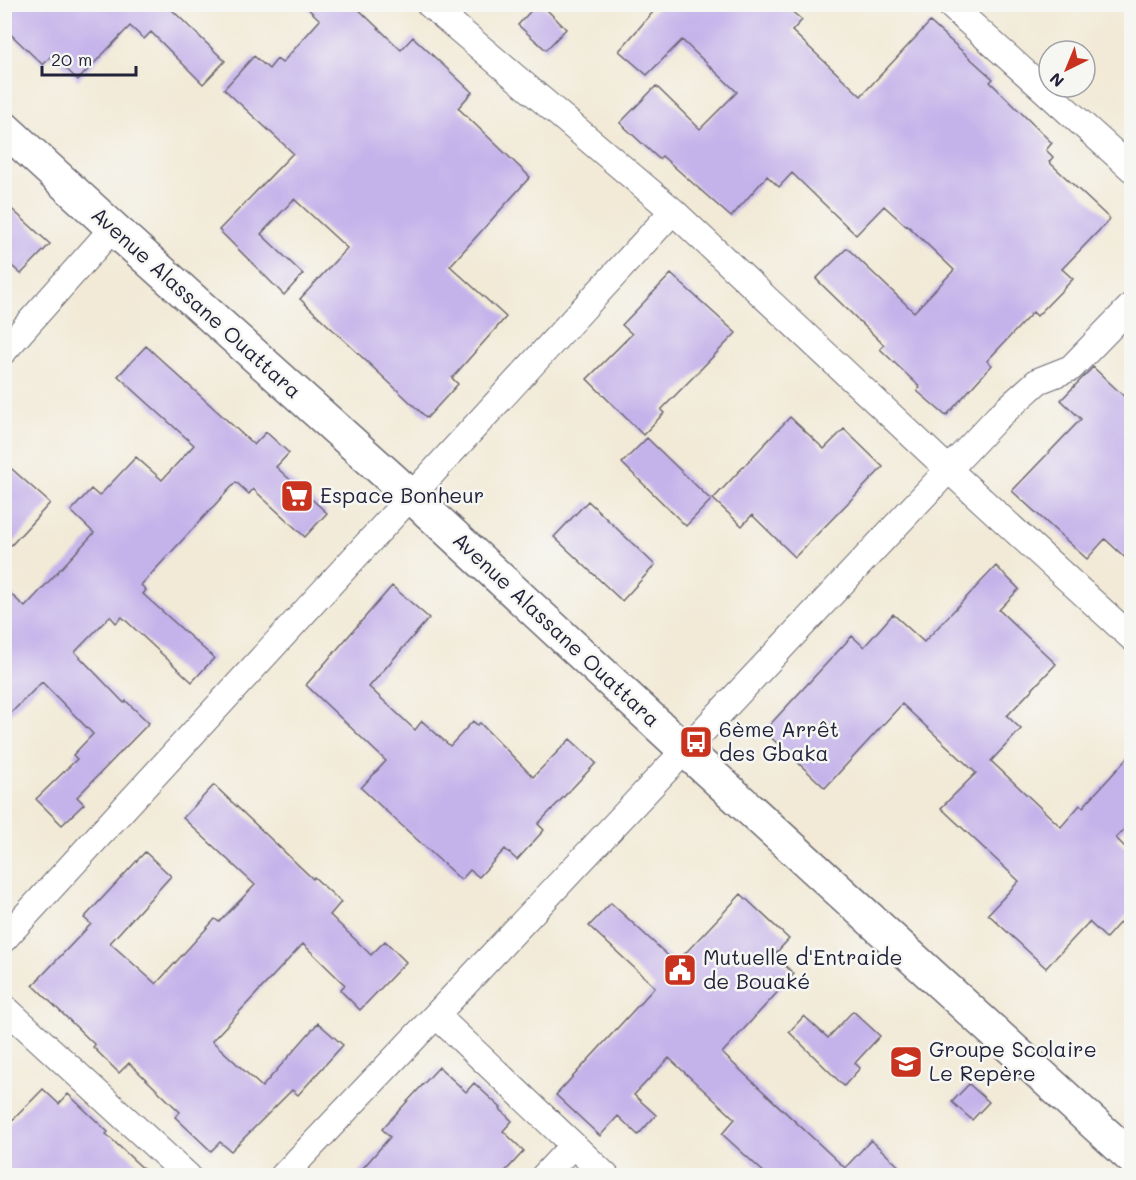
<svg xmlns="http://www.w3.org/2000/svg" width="1136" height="1180" font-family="Mali,sans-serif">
<rect width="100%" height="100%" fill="#f6f6f2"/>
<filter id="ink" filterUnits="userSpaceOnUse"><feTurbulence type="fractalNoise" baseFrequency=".0167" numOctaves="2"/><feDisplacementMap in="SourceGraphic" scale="12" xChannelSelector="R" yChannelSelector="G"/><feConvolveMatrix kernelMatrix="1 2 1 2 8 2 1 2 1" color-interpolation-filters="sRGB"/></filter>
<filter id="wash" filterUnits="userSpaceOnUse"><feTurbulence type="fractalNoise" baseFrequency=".008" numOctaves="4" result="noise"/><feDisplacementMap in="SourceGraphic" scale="24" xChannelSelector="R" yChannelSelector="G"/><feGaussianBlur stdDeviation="1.35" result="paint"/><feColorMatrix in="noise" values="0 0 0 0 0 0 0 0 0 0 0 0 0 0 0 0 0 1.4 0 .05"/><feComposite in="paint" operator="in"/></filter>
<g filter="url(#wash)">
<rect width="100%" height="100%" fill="#f2ead7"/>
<g id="blocks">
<!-- building -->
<path fill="#c4b2ea" d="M 4,4 L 176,4 L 172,10 L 225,61 L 203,84 L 151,32 L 144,39 L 130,26 L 78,80 L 52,55 L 43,65 L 4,28 Z
M 303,4 L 353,4 L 401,50 L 413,37 L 472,92 L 458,108 L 530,177 L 450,266 L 506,317 L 452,378 L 458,384 L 427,418 L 300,299 L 347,248 L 294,199 L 261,234 L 303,274 L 284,295 L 219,230 L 293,153 L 224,89 L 254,56 L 269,69 L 277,59 L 282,63 L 320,20 Z
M 537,4 L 541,4 L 566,29 L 546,50 L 518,25 Z
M 660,4 L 783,4 L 802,20 L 792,31 L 861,96 L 930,22 L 993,79 L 990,82 L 1052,143 L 1046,150 L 1053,157 L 1049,162 L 1110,219 L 1062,269 L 1073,279 L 1037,316 L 1033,312 L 987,361 L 992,365 L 946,416 L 917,391 L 920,387 L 880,349 L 884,345 L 816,279 L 847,248 L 914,312 L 954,270 L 907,225 L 906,226 L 884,206 L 856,235 L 792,173 L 779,187 L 767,176 L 731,217 L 662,156 L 659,159 L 620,123 L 656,86 L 700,129 L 737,92 L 682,40 L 647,75 L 619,51 Z
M 4,202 L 50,244 L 21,274 L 4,259 Z
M 671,274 L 736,333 L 661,410 L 664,413 L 643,435 L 587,379 L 632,334 L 622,325 Z
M 146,346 L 254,445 L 266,432 L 289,453 L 276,467 L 327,513 L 305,537 L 253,489 L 249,494 L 236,482 L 141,585 L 146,590 L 143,594 L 214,658 L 192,682 L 122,617 L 116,623 L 110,616 L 75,652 L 124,703 L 126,701 L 149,723 L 77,797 L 84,804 L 62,825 L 36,799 L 77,759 L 73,755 L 93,734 L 42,682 L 4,720 L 4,588 L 25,607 L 94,533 L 71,511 L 91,489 L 99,496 L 136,457 L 162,480 L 194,445 L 118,376 Z
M 1093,367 L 1131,403 L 1131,563 L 1105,539 L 1087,559 L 1012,491 L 1081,419 L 1061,400 Z
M 790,417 L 824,449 L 844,429 L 883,467 L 795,557 L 752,515 L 742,526 L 713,499 Z
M 647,438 L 711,500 L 686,526 L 622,463 Z
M 4,462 L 50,503 L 4,553 Z
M 588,501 L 655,565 L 622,601 L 554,537 Z
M 996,566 L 1019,589 L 999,610 L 1056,664 L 1007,716 L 1021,729 L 991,761 L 1061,827 L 1080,805 L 1083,807 L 1131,754 L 1131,822 L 1116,838 L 1131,853 L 1131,910 L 1106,938 L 1089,922 L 1046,968 L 988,914 L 1019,881 L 941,808 L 976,773 L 902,704 L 825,788 L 764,731 L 852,636 L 864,647 L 893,614 L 924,642 Z
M 392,586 L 429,618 L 369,687 L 415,730 L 422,721 L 450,746 L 473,721 L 477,725 L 480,723 L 533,777 L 570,739 L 596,763 L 538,824 L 544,830 L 517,860 L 505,849 L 479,877 L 470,870 L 461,880 L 361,788 L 386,761 L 306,685 Z
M 214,785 L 313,879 L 314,877 L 341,902 L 330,915 L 371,955 L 385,941 L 406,962 L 360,1010 L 340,990 L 345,985 L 303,944 L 212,1041 L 262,1087 L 318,1023 L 343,1045 L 298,1095 L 292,1090 L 231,1151 L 220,1142 L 211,1151 L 175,1117 L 180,1112 L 129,1063 L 119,1073 L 93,1047 L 95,1045 L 33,985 L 91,924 L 84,918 L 145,852 L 171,876 L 110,943 L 156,984 L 215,919 L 219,922 L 255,885 L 183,818 Z
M 741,894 L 789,939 L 774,955 L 794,974 L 722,1053 L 845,1168 L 871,1140 L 909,1176 L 768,1176 L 722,1134 L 735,1119 L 669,1058 L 634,1095 L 656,1115 L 638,1135 L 618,1116 L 600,1136 L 556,1095 L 655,987 L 589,926 L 611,903 L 676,963 Z
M 853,1011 L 880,1036 L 855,1063 L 860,1068 L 844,1086 L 789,1032 L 804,1016 L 828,1038 Z
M 439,1067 L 466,1092 L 474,1083 L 501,1108 L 500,1109 L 512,1121 L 503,1131 L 524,1151 L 501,1176 L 356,1176 L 390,1137 L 382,1129 Z
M 969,1084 L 989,1102 L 972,1120 L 952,1102 Z
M 43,1089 L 59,1104 L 68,1094 L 108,1132 L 106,1134 L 151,1176 L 12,1176 L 4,1168 L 4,1129 Z"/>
</g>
</g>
<g filter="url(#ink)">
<use href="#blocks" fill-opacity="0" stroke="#6b6872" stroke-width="1.5"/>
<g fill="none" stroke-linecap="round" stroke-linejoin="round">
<defs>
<path id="minor" d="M 429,4 L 673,211 L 949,470 L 1132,638
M 949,4 L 1132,169
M 4,351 L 113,228
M 4,939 L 673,211
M 4,1007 L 188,1176
M 436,1015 L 606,1176
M 283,1176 L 436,1015 L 997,418 L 1038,381 L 1071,368 L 1132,305
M 544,1176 L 572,1146"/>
<path id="tertiary" d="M 4,128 L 113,228 L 412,497 L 686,751 L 1132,1158"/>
</defs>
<!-- minor casing -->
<use href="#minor" stroke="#6b6872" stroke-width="28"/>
<!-- tertiary casing -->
<use href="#tertiary" stroke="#6b6872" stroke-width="36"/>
<!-- minor -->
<use href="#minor" stroke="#fff" stroke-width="26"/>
<!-- tertiary -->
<use href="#tertiary" stroke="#fff" stroke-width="33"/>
</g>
</g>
<!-- icons -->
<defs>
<symbol id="supermarket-square" viewBox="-11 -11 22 22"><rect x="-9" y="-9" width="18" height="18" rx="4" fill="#c8321e" stroke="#f6f6f2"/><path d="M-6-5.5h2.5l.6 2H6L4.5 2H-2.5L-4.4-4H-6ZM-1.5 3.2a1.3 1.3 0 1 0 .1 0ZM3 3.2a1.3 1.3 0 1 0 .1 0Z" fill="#fff"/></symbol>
<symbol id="bus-square" viewBox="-11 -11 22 22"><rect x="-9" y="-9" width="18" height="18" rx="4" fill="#c8321e" stroke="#f6f6f2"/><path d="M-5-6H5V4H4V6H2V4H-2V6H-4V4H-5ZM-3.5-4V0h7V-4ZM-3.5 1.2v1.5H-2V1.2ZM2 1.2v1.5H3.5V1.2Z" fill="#fff"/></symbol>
<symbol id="civic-square" viewBox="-11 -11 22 22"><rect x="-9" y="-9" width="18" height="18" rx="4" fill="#c8321e" stroke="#f6f6f2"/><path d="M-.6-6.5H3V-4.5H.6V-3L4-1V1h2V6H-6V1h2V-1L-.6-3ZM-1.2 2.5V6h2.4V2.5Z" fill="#fff"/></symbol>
<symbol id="school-square" viewBox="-11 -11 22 22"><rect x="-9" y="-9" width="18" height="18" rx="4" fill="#c8321e" stroke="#f6f6f2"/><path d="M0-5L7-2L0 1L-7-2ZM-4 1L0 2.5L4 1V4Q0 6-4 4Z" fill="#fff"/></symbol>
</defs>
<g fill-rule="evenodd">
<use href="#supermarket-square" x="278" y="477" width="38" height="38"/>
<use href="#bus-square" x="677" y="723" width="38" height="38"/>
<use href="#civic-square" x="661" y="951" width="38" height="38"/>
<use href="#school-square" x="887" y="1043" width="38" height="38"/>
</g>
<g text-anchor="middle" stroke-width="5" stroke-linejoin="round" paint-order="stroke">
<!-- street labels -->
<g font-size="21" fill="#22223b" stroke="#f6f6f2">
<text transform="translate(196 303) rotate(42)" y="7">Avenue Alassane Ouattara</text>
<text transform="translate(556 630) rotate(43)" y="7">Avenue Alassane Ouattara</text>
</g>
<!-- poi labels -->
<g font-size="21" fill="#22223b" stroke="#f6f6f2" text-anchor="start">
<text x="320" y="503">Espace Bonheur</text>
<text x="719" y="737">6ème Arrêt<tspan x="719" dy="24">des Gbaka</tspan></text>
<text x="703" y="965">Mutuelle d'Entraide<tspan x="703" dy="24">de Bouaké</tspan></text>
<text x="929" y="1057">Groupe Scolaire<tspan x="929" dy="24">Le Repère</tspan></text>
</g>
</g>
<!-- margin -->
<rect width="1136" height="1180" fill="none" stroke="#f6f6f2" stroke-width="24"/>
<!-- north arrow -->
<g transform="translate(1067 69) rotate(223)"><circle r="28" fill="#f6f6f2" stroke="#a1a1a9" stroke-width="1.5"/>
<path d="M0-4.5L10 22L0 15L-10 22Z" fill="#c8321e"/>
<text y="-9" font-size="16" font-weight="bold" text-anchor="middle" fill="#22223b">N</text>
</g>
<!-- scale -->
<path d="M42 66v9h94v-9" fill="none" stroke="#22223b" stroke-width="3"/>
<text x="51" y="66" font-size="18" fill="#22223b" stroke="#f6f6f2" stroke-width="4.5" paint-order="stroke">20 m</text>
</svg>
